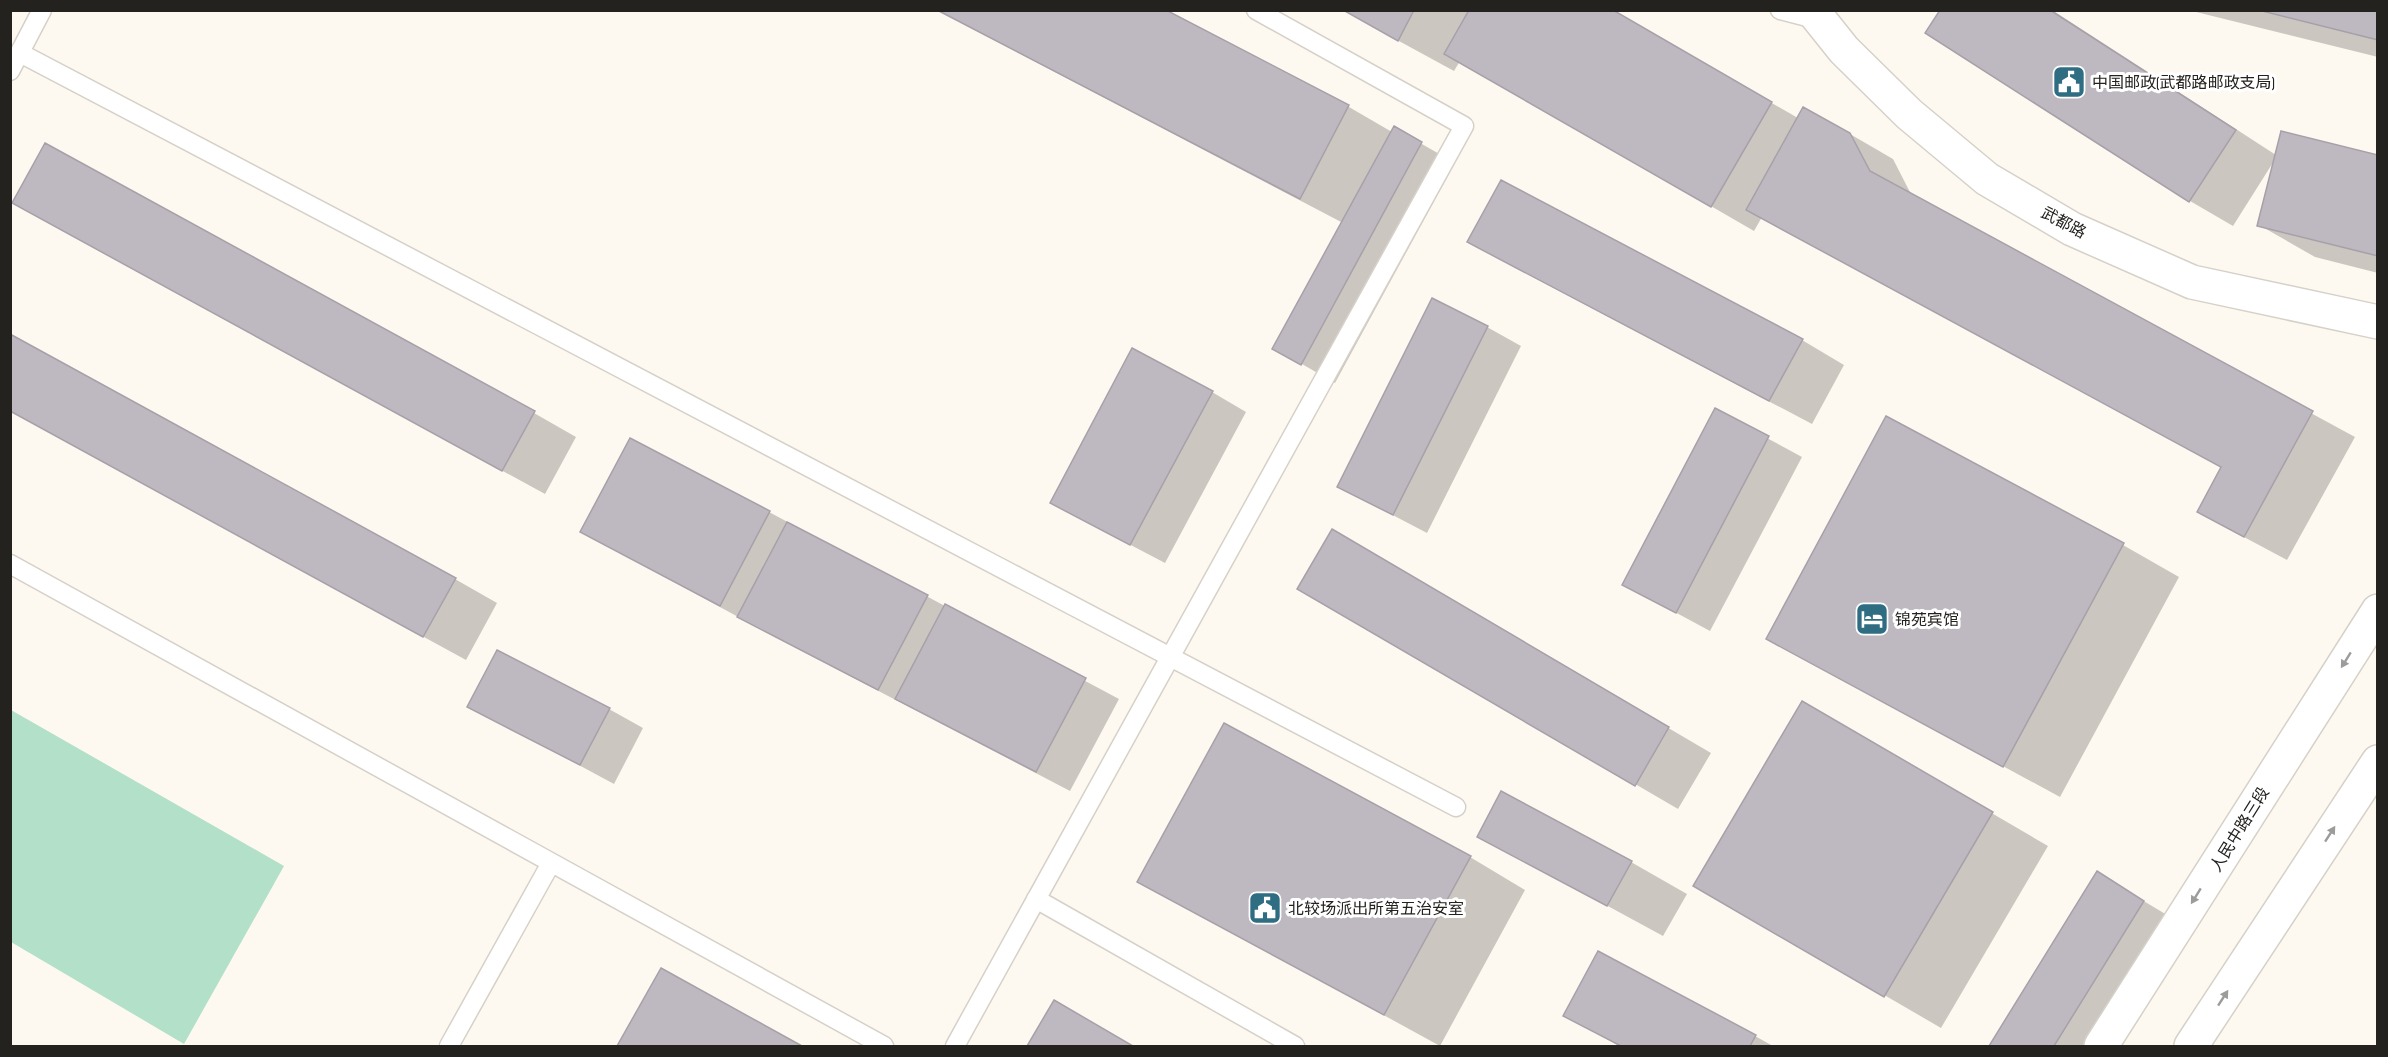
<svg xmlns="http://www.w3.org/2000/svg" width="2388" height="1057" font-family="'Sofia Sans Condensed','Noto Sans SC',sans-serif">
<rect width="100%" height="100%" fill="#fef9f0"/>
<!-- green -->
<path fill="#b3e0c9" d="M 11,710 L 284,866 L 184,1044 L 11,942 Z"/>
<!-- shadow -->
<path fill="#0003" d="M 937,10 L 1163,10 L 1349,107 L 1392,132 L 1394,128 L 1455,163 L 1335,383 L 1274,348 L 1343,223 Z
M 1342,10 L 1610,10 L 1798,118 L 1850,134 L 1893,159 L 1912,196 L 2355,437 L 2287,560 L 2242,536 L 2223,468 L 1762,217 L 1754,231 L 1460,61 L 1454,71 Z
M 1942,10 L 2052,10 L 2276,155 L 2378,156 L 2378,273 L 2315,257 L 2259,225 L 2274,161 L 2233,226 L 2190,201 L 1928,32 Z
M 2188,10 L 2378,10 L 2378,57 Z
M 56,227 L 534,413 L 576,437 L 545,494 Z
M 1469,242 L 1802,340 L 1844,365 L 1812,424 L 1512,266 Z
M 1487,327 L 1521,346 L 1427,533 L 1339,487 Z
M 1212,392 L 1246,412 L 1165,563 L 1085,521 Z
M 1715,410 L 1802,457 L 1710,631 L 1658,603 Z
M 10,411 L 455,579 L 497,603 L 466,660 Z
M 1887,418 L 2123,545 L 2179,577 L 2060,797 L 1768,639 Z
M 769,512 L 1119,699 L 1070,791 L 773,636 L 582,532 Z
M 1333,531 L 1711,753 L 1678,809 L 1299,588 Z
M 1803,703 L 2048,846 L 1941,1028 L 1695,885 Z
M 469,706 L 609,709 L 643,728 L 614,784 Z
M 1479,836 L 1631,862 L 1687,894 L 1663,936 Z
M 1470,857 L 1525,890 L 1440,1046 L 1139,881 Z
M 2097,873 L 2177,921 L 2099,1046 L 1990,1046 Z
M 1599,953 L 1755,1036 L 1773,1046 L 1619,1046 L 1565,1015 Z
M 662,970 L 799,1046 L 619,1046 Z
M 1054,1002 L 1088,1022 L 1130,1046 L 1029,1046 Z"/>
<!-- building -->
<path fill="#beb8c0" stroke="#a7a0a8" stroke-width="1.5" d="M 937,10 L 1166,10 L 1349,105 L 1300,199 Z
M 1343,10 L 1414,10 L 1398,41 Z
M 1469,10 L 1613,10 L 1772,102 L 1711,207 L 1444,54 Z
M 1940,10 L 2050,10 L 2236,130 L 2189,202 L 1925,33 Z
M 2258,10 L 2378,10 L 2378,40 Z
M 1803,107 L 1850,133 L 1870,171 L 2313,411 L 2244,537 L 2197,512 L 2221,467 L 1746,210 Z
M 1394,126 L 1422,142 L 1301,365 L 1272,349 Z
M 2281,131 L 2378,155 L 2378,256 L 2257,226 Z
M 45,143 L 535,411 L 502,471 L 12,203 Z
M 1501,180 L 1803,339 L 1769,401 L 1467,242 Z
M 1432,298 L 1488,326 L 1393,515 L 1337,487 Z
M 10,334 L 456,578 L 423,637 L 10,411 Z
M 1132,348 L 1213,391 L 1130,545 L 1050,503 Z
M 1715,408 L 1769,436 L 1676,613 L 1622,585 Z
M 1886,416 L 2124,543 L 2003,767 L 1766,639 Z
M 630,438 L 770,511 L 720,606 L 580,532 Z
M 787,522 L 928,595 L 878,690 L 737,617 Z
M 1332,529 L 1669,727 L 1635,786 L 1297,589 Z
M 945,604 L 1086,678 L 1036,772 L 895,699 Z
M 497,650 L 610,708 L 580,765 L 467,707 Z
M 1802,701 L 1993,812 L 1884,997 L 1693,886 Z
M 1224,723 L 1471,856 L 1384,1015 L 1137,882 Z
M 1501,791 L 1632,861 L 1607,906 L 1477,837 Z
M 2097,871 L 2144,901 L 2054,1046 L 1989,1046 Z
M 1598,951 L 1756,1035 L 1750,1046 L 1621,1046 L 1563,1016 Z
M 661,968 L 802,1046 L 617,1046 Z
M 1054,1000 L 1133,1046 L 1027,1046 Z"/>
<g fill="none" stroke-linecap="round" stroke-linejoin="round">
<defs>
<path id="lane" d="M 1780,10 L 1819,20
M 20,53 L 1456,807
M 10,71 L 42,10
M 10,564 L 884,1046
M 1036,899 L 1295,1046
M 449,1046 L 551,863
M 955,1046 L 1464,126 L 1256,10"/>
<path id="secondary" d="M 1812,10 L 1844,50 L 1909,114 L 1987,179 L 2072,229 L 2192,282 L 2378,322"/>
<path id="primary" d="M 2101,1046 L 2378,611
M 2191,1046 L 2378,762"/>
</defs>
<!-- lane casing -->
<use href="#lane" stroke="#d6d1c8" stroke-width="21"/>
<!-- secondary casing -->
<use href="#secondary" stroke="#d6d1c8" stroke-width="36"/>
<!-- primary casing -->
<use href="#primary" stroke="#d6d1c8" stroke-width="36"/>
<!-- lane -->
<use href="#lane" stroke="#fff" stroke-width="18"/>
<!-- secondary -->
<use href="#secondary" stroke="#fff" stroke-width="33"/>
<!-- primary -->
<use href="#primary" stroke="#fff" stroke-width="33"/>
</g>
<!-- one-way arrows -->
<defs><path id="oneway-solid" d="M-6-.8H1V-3.2L6.5 0L1 3.2V.8H-6Z" transform="scale(1.5)"/></defs>
<g fill="#9c9c9a">
<use href="#oneway-solid" transform="translate(2346 660) rotate(122)"/>
<use href="#oneway-solid" transform="translate(2330 834) rotate(-57)"/>
<use href="#oneway-solid" transform="translate(2196 896) rotate(122)"/>
<use href="#oneway-solid" transform="translate(2223 998) rotate(-57)"/>
</g>
<!-- icons -->
<defs>
<symbol id="civic-square" viewBox="-11 -11 22 22"><rect x="-9" y="-9" width="18" height="18" rx="4" fill="#2f6d83" stroke="#fff"/><path d="M-.6-6.5H3V-4.5H.6V-3L4-1V1h2V6H-6V1h2V-1L-.6-3ZM-1.2 2.5V6h2.4V2.5Z" fill="#fff"/></symbol>
<symbol id="hotel-square" viewBox="-11 -11 22 22"><rect x="-9" y="-9" width="18" height="18" rx="4" fill="#2f6d83" stroke="#fff"/><path d="M-6-4.5h1.5V1H6V5H4.5V3h-9V5H-6ZM-4 0a1.8 1.8 0 1 1 3.6 0ZM.5 0V-2.5h3Q6-2.5 6 0Z" fill="#fff"/></symbol>
</defs>
<g fill-rule="evenodd">
<use href="#civic-square" x="2050" y="63" width="38" height="38"/>
<use href="#hotel-square" x="1853" y="600" width="38" height="38"/>
<use href="#civic-square" x="1246" y="889" width="38" height="38"/>
</g>
<g text-anchor="middle" stroke-width="6" stroke-linejoin="round" paint-order="stroke">
<!-- poi labels -->
<g font-size="16" fill="#24221f" stroke="#fff" text-anchor="start">
<text x="2092" y="88">中国邮政(武都路邮政支局)</text>
<text x="1895" y="625">锦苑宾馆</text>
<text x="1288" y="914">北较场派出所第五治安室</text>
</g>
<!-- street labels -->
<g font-size="16" fill="#24221f" stroke="#fff">
<text transform="translate(2064 222) rotate(28)" y="6">武都路</text>
<text transform="translate(2239 829) rotate(-58)" y="6">人民中路三段</text>
</g>
</g>
<!-- border -->
<rect width="2388" height="1057" fill="none" stroke="#24221f" stroke-width="24"/>
</svg>
